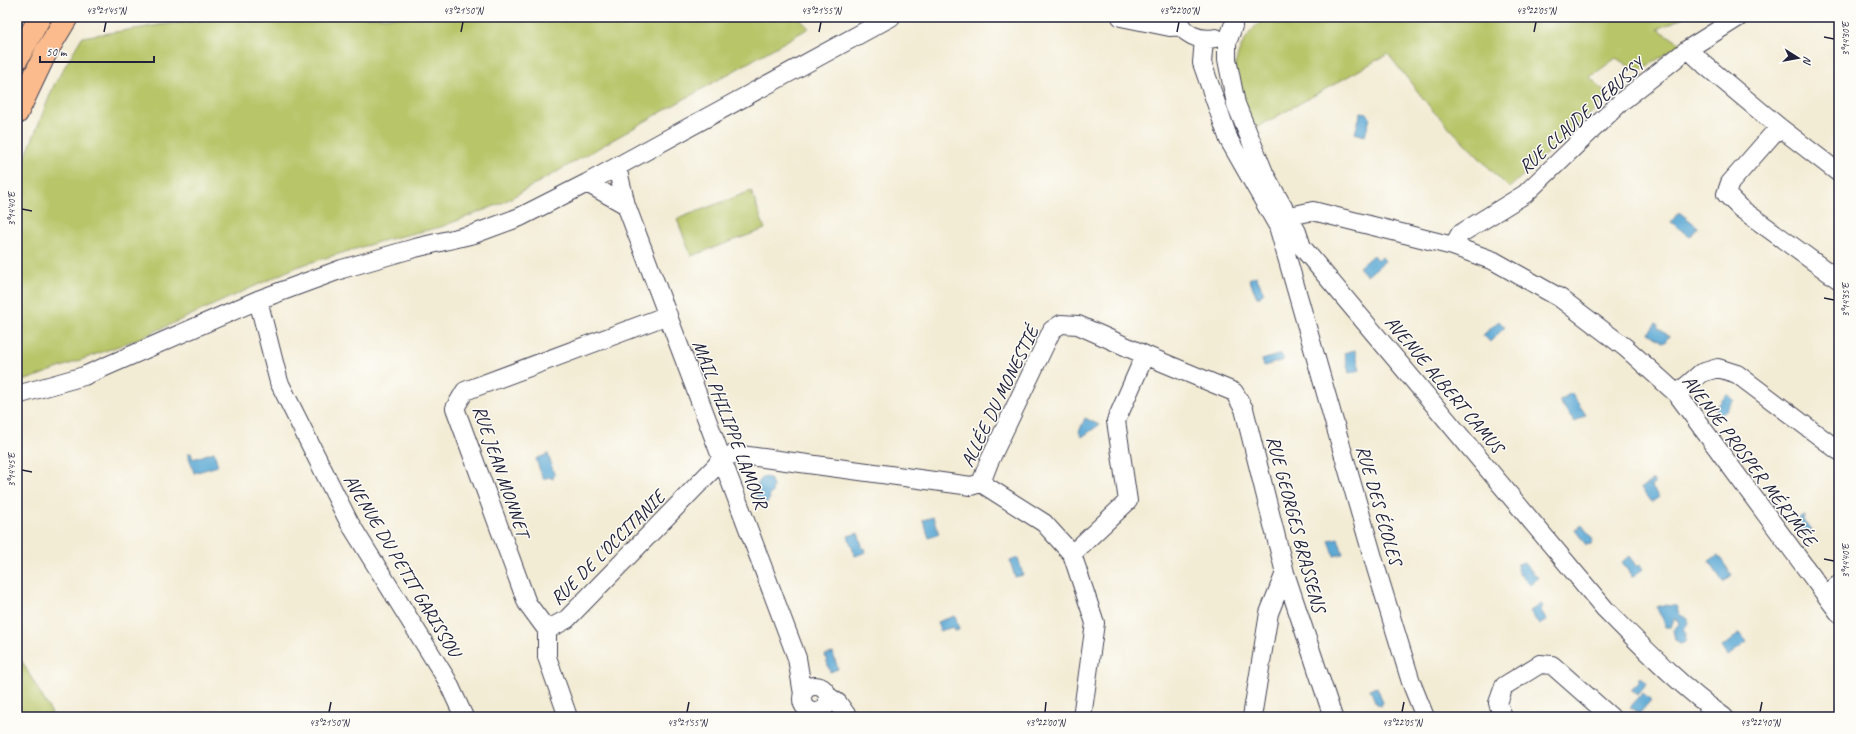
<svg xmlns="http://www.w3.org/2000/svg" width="1856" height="734" font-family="Caveat,sans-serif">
<rect width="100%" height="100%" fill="#fdfcf7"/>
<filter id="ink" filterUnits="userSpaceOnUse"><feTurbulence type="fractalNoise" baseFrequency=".025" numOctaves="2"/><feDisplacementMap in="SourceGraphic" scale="8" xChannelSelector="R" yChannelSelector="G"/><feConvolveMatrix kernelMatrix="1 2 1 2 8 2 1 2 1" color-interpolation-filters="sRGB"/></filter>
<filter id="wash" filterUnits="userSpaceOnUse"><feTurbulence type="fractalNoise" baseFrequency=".012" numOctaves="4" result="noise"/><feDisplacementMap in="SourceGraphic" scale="16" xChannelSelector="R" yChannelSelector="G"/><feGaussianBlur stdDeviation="0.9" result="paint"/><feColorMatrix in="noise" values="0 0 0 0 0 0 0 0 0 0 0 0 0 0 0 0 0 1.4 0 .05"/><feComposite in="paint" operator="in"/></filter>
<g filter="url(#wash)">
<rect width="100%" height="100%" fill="#f3ecd5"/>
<!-- green -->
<path fill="#b8c567" stroke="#6d7451" d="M 233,17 L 798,17 L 809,28 L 502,203 L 441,227 L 385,240 L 299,266 L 143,337 L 29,379 L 17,382 L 17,178 L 54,85 L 82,37 L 160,25 Z
M 1266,17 L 1684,17 L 1658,29 L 1681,44 L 1638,72 L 1616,58 L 1590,77 L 1609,97 L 1509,188 L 1433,111 L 1388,54 L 1256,128 L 1250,123 C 1247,112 1235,79 1235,69 C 1236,50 1251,27 1266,17 Z
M 751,191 L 765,229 L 691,256 L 677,219 Z
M 17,653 L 54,717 L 17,717 Z"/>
<!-- water -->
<path fill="#5ba9d4" stroke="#3e6688" d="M 1361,112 L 1367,113 L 1370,118 L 1365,136 L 1355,133 Z
M 1679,212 L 1698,227 L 1690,237 L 1671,222 Z
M 1373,255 L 1377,260 L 1382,257 L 1385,261 L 1367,276 L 1359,267 Z
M 1256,276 L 1264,293 L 1260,297 L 1257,297 L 1249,279 Z
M 1499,321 L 1505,327 L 1490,342 L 1483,335 Z
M 1656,323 L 1659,325 L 1658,328 L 1669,336 L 1664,343 L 1649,333 Z
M 1355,350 L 1360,370 L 1349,373 L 1344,353 Z
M 1281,354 L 1284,360 L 1264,366 L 1262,360 Z
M 1571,393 L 1586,415 L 1575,422 L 1559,401 Z
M 1727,394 L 1734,400 L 1723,414 L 1717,414 L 1716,408 Z
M 1085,418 L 1099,425 L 1082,437 L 1079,432 Z
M 214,452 L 218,466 L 194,473 L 188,454 L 191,453 L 193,459 Z
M 548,454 L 554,474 L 553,479 L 549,477 L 543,479 L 536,459 Z
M 764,477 L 770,478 L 773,486 L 772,493 L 769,495 L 770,498 L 767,503 L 762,503 C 752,496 755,483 764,477 Z
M 1653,480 L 1655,483 L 1651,486 L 1659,497 L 1652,502 L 1641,488 Z
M 1801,516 L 1804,516 L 1803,520 L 1812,529 L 1805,536 L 1794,525 Z
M 933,517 L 939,534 L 929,538 L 923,520 Z
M 1582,525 L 1593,540 L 1591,544 L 1586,545 L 1575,530 Z
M 858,533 L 863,549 L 865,548 L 866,552 L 855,556 L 848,536 Z
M 1338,538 L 1343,554 L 1334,556 L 1329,540 Z
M 1718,555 L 1732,575 L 1723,582 L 1709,561 Z
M 1629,556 L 1637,567 L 1640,565 L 1643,569 L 1632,577 L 1622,562 Z
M 1018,558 L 1023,575 L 1015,577 L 1010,561 Z
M 1521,563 L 1524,563 L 1538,578 L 1530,585 L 1517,570 L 1518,564 Z
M 1541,604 L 1543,607 L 1540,609 L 1547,620 L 1539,625 L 1530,611 Z
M 1662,605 L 1676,606 L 1680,615 L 1688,619 L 1688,623 L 1683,630 L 1686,634 L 1685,642 L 1681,644 L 1675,639 L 1673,630 L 1679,624 L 1679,620 L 1674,619 L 1671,627 L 1665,627 C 1665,618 1658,615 1657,607 Z
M 955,616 L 959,630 L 955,631 L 953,627 L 940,631 L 937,622 Z
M 1740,633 L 1747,642 L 1728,656 L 1722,647 Z
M 833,653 L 838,669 L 830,672 L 825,655 Z
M 1640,677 L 1647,683 L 1637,695 L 1631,690 L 1640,681 L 1638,679 Z
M 1377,687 L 1383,702 L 1381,706 L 1376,704 L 1370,689 Z
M 1643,693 L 1651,700 L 1639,714 L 1630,707 Z"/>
</g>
<g filter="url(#ink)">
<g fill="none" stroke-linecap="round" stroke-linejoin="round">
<defs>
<path id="minor" d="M 1121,17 L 1170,27 L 1181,26
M 1177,17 C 1182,35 1199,41 1216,38
M 1233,26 L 1227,43 L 1227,59 L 1236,104 L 1265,175 L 1297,232 L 1302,247 L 1605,609 C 1643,647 1680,686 1724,717
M 1204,39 L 1202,63 L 1229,140 L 1278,226 L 1286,234
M 1688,49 L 1705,65 L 1779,127 L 1839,173
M 1779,127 L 1730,183 L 1726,194 L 1740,208 L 1839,280
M 617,167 L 626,205 L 797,658 L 803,694
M 587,183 L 626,205
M 1286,214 L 1295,215 L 1313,211 L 1453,246 L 1494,261 L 1560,298 L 1626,348 L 1677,394 L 1839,613
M 1278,226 L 1376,568 L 1411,682 L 1425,717
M 1453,246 L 1460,234 L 1525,194 L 1621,102 L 1688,49 L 1739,17
M 258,300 L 279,382 L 349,522 L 447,680 L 464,717
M 1677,394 L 1701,373 L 1718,368 L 1737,374 L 1839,451
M 17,395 L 84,376 L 258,300 L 342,269 L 415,248 L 474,234 L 520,217 L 587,183 L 891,17
M 981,483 L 1044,523 L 1072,554 L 1095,623 L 1082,717
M 1072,554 L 1128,501 L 1116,421 L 1145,355
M 1826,595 L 1839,584
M 547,630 L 527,603 L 455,408 L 465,391 L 668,315
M802 699a13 13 0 1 1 26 0a13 13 0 1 1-26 0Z
M 828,696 L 838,703 L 848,717
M 568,717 L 547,657 L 547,630 L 567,619 L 716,466 L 721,458 L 734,454 L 971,486 L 981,483 L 989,462 L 1052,330 L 1061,324 L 1078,325 L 1145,355 L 1234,392 L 1244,409 L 1285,573 L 1333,717
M 1252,717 L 1269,613 L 1285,573
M 1503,717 L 1498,703 L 1504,686 L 1540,664 L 1552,665 L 1611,717"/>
<path id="highway" d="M 17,59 L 40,17
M 17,113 L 46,52 L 67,17"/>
</defs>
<!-- minor casing -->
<use href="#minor" stroke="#414052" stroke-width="20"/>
<!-- highway casing -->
<use href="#highway" stroke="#414052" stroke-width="24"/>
<!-- minor -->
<use href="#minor" stroke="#fff" stroke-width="18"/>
<!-- highway -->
<use href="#highway" stroke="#fbbb8d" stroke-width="22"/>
</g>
</g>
<!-- ticks -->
<path fill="none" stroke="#22223b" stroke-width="1.5" d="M 104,32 L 106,22M 461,32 L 463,22M 819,32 L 821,22M 1177,32 L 1179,22M 1534,32 L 1536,22M 1824,37 L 1834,39M 22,209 L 32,211M 1824,298 L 1834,300M 22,470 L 32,472M 1824,559 L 1834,561M 329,712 L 331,702M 687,712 L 689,702M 1045,712 L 1046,702M 1402,712 L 1404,702M 1760,712 L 1762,702"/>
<g text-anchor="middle" stroke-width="3" stroke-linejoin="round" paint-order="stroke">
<!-- street labels -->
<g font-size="19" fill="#22223b" stroke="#fdfcf7">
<text transform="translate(1581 115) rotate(-42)" y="7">RUE CLAUDE DEBUSSY</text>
<text transform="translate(1445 384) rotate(50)" y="7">AVENUE ALBERT CAMUS</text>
<text transform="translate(999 396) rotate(-64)" y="7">ALLÉE DU MONESTIÉ</text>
<text transform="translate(731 424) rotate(69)" y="7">MAIL PHILIPPE LAMOUR</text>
<text transform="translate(1750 460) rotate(53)" y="7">AVENUE PROSPER MÉRIMÉE</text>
<text transform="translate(502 471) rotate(71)" y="7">RUE JEAN MONNET</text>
<text transform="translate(1380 505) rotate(74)" y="7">RUE DES ÉCOLES</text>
<text transform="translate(1297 524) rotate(75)" y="7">RUE GEORGES BRASSENS</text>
<text transform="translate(607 547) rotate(-45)" y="7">RUE DE L'OCCITANIE</text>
<text transform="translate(403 565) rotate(59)" y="7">AVENUE DU PETIT GARISSOU</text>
</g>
</g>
<!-- margin -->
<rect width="1856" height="734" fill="none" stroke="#fdfcf7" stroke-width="44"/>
<!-- north arrow -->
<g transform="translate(1798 58) rotate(101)" stroke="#fdfcf7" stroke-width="3" paint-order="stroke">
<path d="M0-3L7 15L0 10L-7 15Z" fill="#22223b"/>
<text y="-6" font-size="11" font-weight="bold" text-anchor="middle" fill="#22223b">N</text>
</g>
<!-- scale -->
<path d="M40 56v6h114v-6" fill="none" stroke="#22223b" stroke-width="2"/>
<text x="46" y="56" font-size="12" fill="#22223b" stroke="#fdfcf7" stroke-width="3" paint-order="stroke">50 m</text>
<rect x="22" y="22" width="1812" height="690" fill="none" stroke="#22223b" stroke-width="1.5"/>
<g font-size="10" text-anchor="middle" fill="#22223b">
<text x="106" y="14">43°21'45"N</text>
<text x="463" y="14">43°21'50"N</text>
<text x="821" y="14">43°21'55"N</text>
<text x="1179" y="14">43°22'00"N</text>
<text x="1536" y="14">43°22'05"N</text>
<text transform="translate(1845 39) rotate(-90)" y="4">3°14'30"E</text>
<text transform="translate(11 209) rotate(-90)" y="4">3°14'40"E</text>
<text transform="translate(1845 300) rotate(-90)" y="4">3°14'35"E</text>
<text transform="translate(11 470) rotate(-90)" y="4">3°14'45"E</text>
<text transform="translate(1845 561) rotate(-90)" y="4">3°14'40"E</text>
<text x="329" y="726">43°21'50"N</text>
<text x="687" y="726">43°21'55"N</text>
<text x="1045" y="726">43°22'00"N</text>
<text x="1402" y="726">43°22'05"N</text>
<text x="1760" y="726">43°22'10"N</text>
</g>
</svg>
